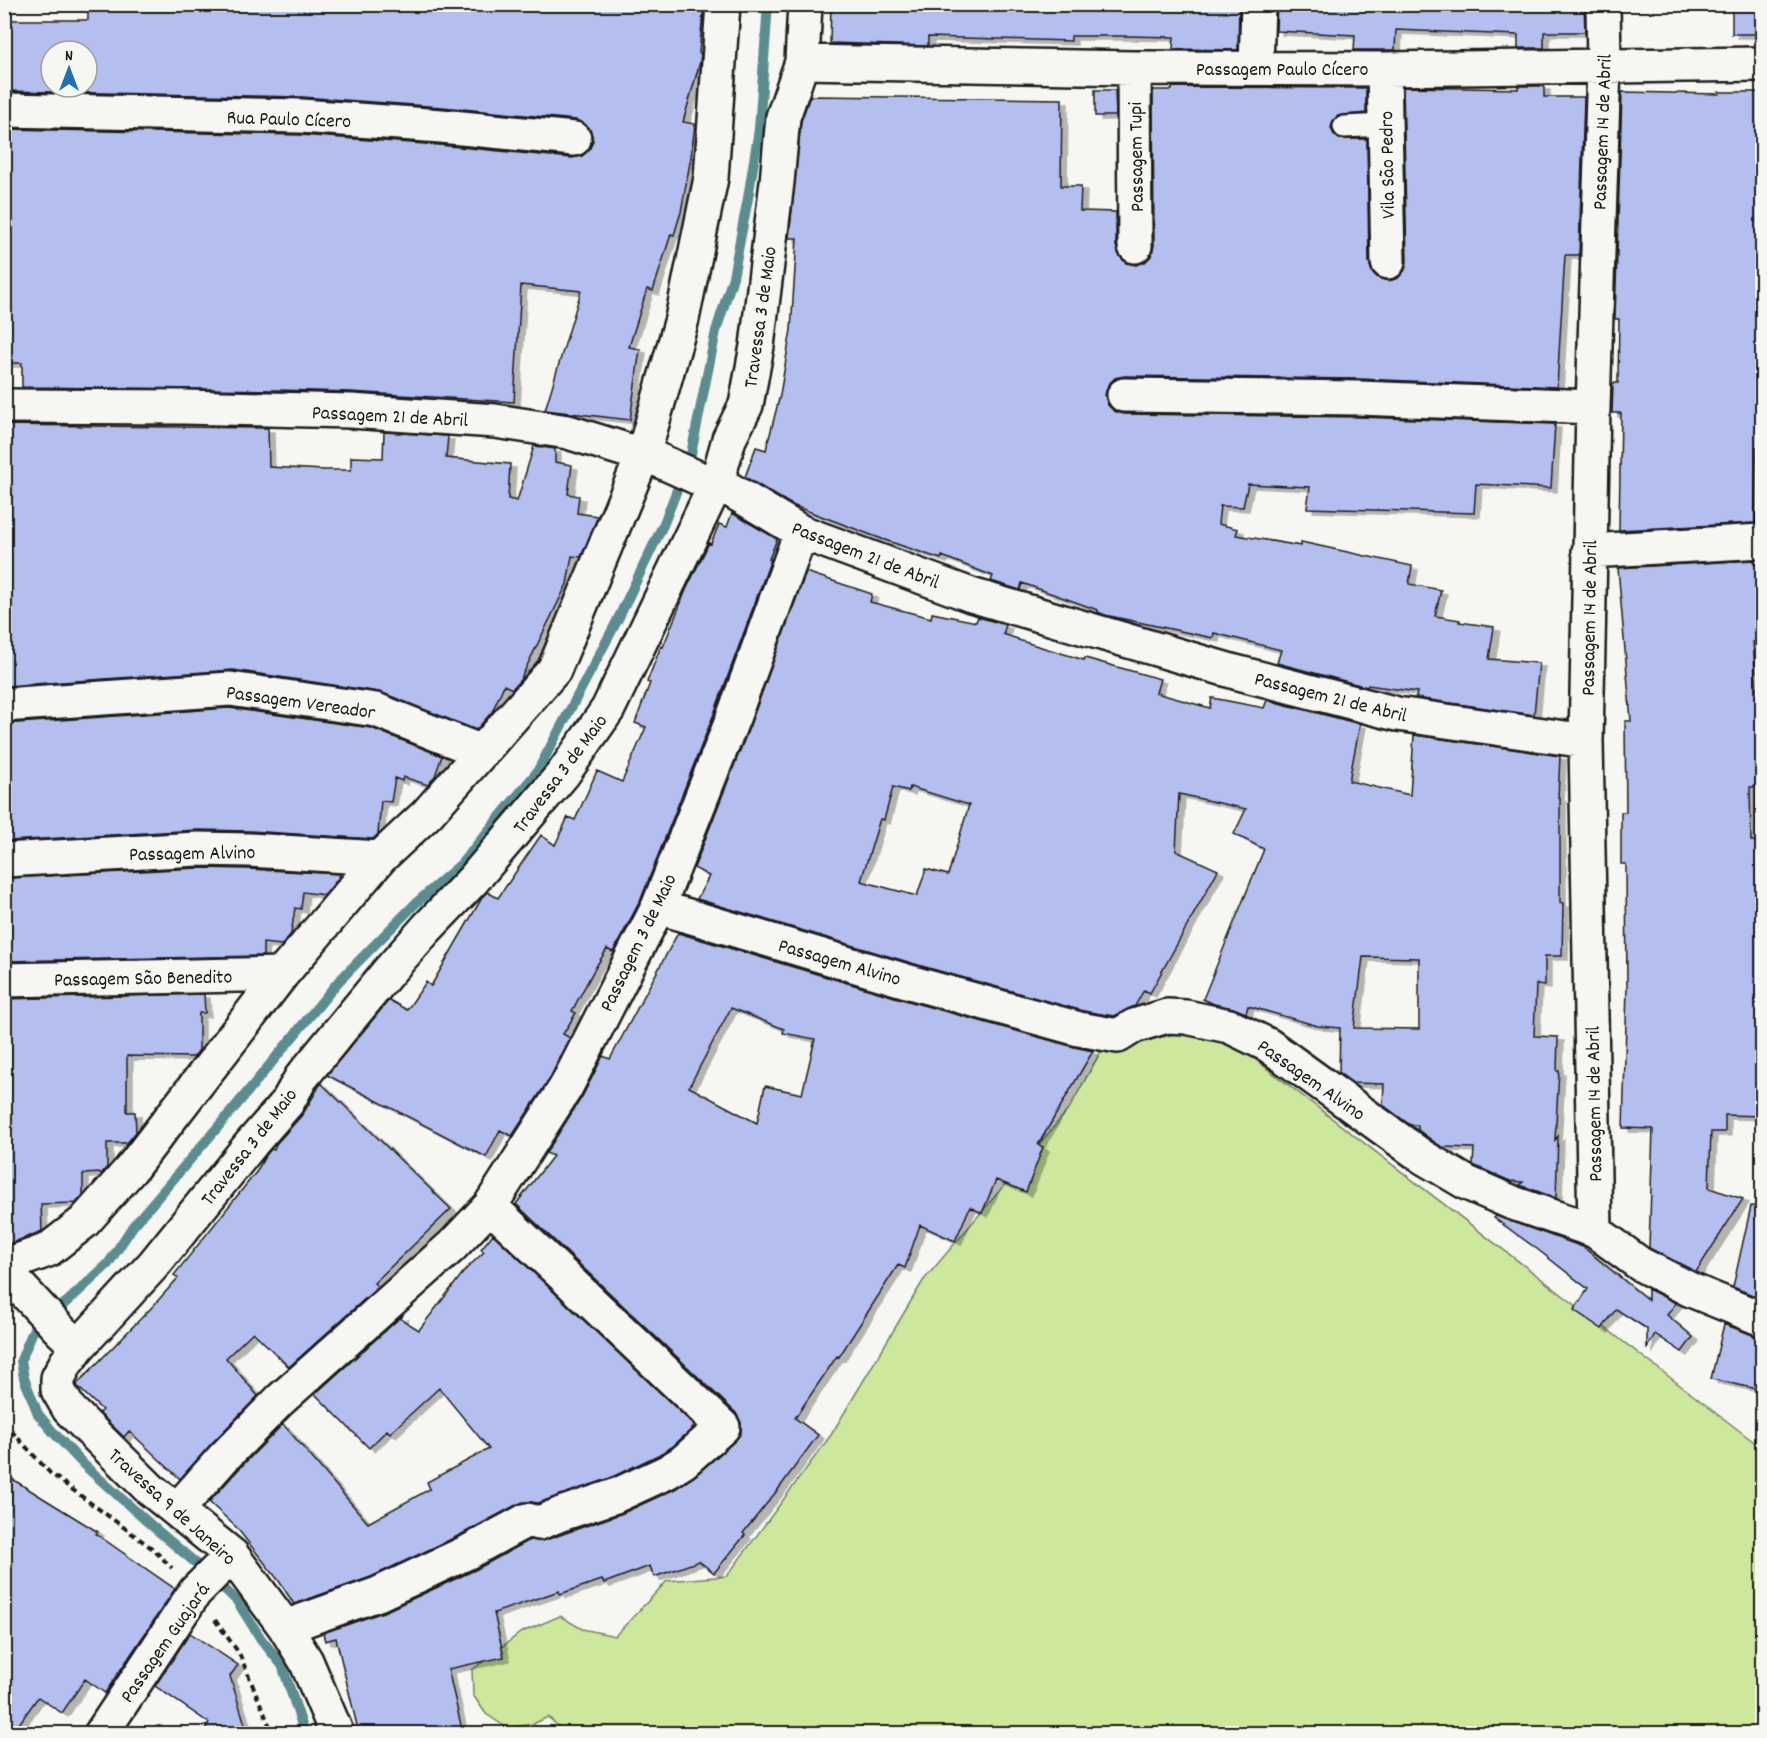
<svg xmlns="http://www.w3.org/2000/svg" width="1767" height="1738" font-family="Dekko,sans-serif">
<defs>
<filter id="shadow"><feDropShadow dx="6" dy="4" stdDeviation="0" flood-color="#0004"/></filter>
</defs>
<rect width="100%" height="100%" fill="#f6f6f2"/>
<filter id="ink" filterUnits="userSpaceOnUse"><feTurbulence type="fractalNoise" baseFrequency=".0167" numOctaves="2"/><feDisplacementMap in="SourceGraphic" scale="12" xChannelSelector="R" yChannelSelector="G"/><feConvolveMatrix kernelMatrix="1 2 1 2 8 2 1 2 1" color-interpolation-filters="sRGB"/></filter>
<g filter="url(#ink)">
<!-- green -->
<path fill="#cde79d" stroke="#74825c" stroke-width="1.5" d="M 1198,1029 L 1252,1057 L 1762,1448 L 1762,1733 L 567,1734 L 548,1717 L 533,1724 L 507,1728 L 486,1714 L 473,1695 L 472,1670 L 520,1633 L 560,1616 L 582,1629 L 615,1636 L 667,1581 L 727,1576 L 831,1435 L 923,1281 L 1069,1109 L 1101,1051 Z"/>
<g fill="none" stroke-linecap="round" stroke-linejoin="round">
<!-- stream -->
<path stroke="#5c8c8f" stroke-width="10" d="M 305,1734 L 282,1665 L 261,1639 L 237,1601 L 211,1576 L 151,1525 L 84,1465 L 53,1432 L 38,1414 L 24,1378 L 21,1360 L 35,1326 L 68,1301 L 108,1264 L 133,1226 L 235,1107 L 338,982 L 416,903 L 461,864 L 537,772 L 617,621 L 664,523 L 691,454 L 716,331 L 733,277 L 748,198 L 759,129 L 768,4"/>
</g>
<!-- building -->
<path fill="#b4bff0" stroke="#1c1c1c" stroke-width="1.5" fill-rule="evenodd" filter="url(#shadow)" d="M 88,4 L 704,4 L 699,53 L 701,53 L 700,62 L 683,122 L 695,124 L 691,157 L 681,212 L 674,235 L 671,234 L 653,291 L 647,289 L 629,347 L 640,349 L 630,420 L 545,410 L 581,291 L 521,285 L 514,402 L 351,392 L 276,390 L 22,387 L 22,363 L 4,363 L 4,129 L 300,135 L 439,145 L 572,158 L 582,156 L 589,150 L 593,141 L 591,131 L 585,124 L 576,120 L 442,107 L 302,97 L 4,91 L 4,20 L 88,20 ZM 51,51 L 87,51 L 87,87 L 51,87 Z
M 831,4 L 1239,4 L 1238,50 L 1173,49 L 1174,37 L 1126,36 L 1071,36 L 1071,41 L 928,37 L 928,46 L 830,43 Z
M 1277,4 L 1584,4 L 1585,32 L 1544,32 L 1544,48 L 1518,48 L 1518,35 L 1396,30 L 1395,50 L 1354,50 L 1355,35 L 1276,31 Z
M 1732,4 L 1762,4 L 1762,34 L 1732,34 Z
M 1518,86 L 1544,86 L 1544,97 L 1584,97 L 1579,255 L 1565,255 L 1557,387 L 1359,379 L 1124,376 L 1115,378 L 1108,385 L 1105,395 L 1108,405 L 1114,411 L 1124,414 L 1359,417 L 1555,424 L 1551,488 L 1476,484 L 1474,513 L 1307,508 L 1310,487 L 1248,484 L 1243,507 L 1220,506 L 1218,524 L 1238,529 L 1236,535 L 1301,546 L 1301,542 L 1412,566 L 1409,584 L 1441,590 L 1435,616 L 1460,620 L 1459,622 L 1494,627 L 1489,659 L 1539,663 L 1534,715 L 1416,698 L 1417,692 L 1368,685 L 1367,687 L 1277,663 L 1281,650 L 1214,633 L 1213,638 L 1105,615 L 1098,612 L 1098,610 L 1022,583 L 1020,590 L 991,581 L 993,576 L 942,556 L 941,559 L 882,539 L 792,505 L 745,477 L 756,447 L 766,450 L 780,395 L 791,330 L 797,238 L 789,238 L 801,121 L 810,96 L 1062,99 L 1061,186 L 1081,186 L 1080,211 L 1116,212 L 1116,246 L 1119,255 L 1126,263 L 1136,265 L 1145,262 L 1151,256 L 1154,246 L 1153,90 L 1172,90 L 1172,87 L 1366,88 L 1366,113 L 1338,116 L 1333,121 L 1331,128 L 1334,134 L 1339,139 L 1367,139 L 1369,262 L 1372,272 L 1378,278 L 1388,281 L 1398,278 L 1405,270 L 1407,262 L 1403,87 L 1518,89 Z
M 1095,90 L 1115,90 L 1116,116 L 1095,116 Z
M 1622,92 L 1719,94 L 1719,92 L 1762,92 L 1762,447 L 1756,447 L 1755,523 L 1619,530 L 1621,413 L 1612,413 L 1613,383 L 1618,383 L 1619,319 L 1615,319 Z
M 4,425 L 268,428 L 269,467 L 324,470 L 351,470 L 351,457 L 383,458 L 384,432 L 448,436 L 446,458 L 510,464 L 508,499 L 517,501 L 534,446 L 555,449 L 555,462 L 572,465 L 568,494 L 579,496 L 577,513 L 598,516 L 581,557 L 572,556 L 567,584 L 520,680 L 512,689 L 504,685 L 492,712 L 476,730 L 379,692 L 233,670 L 5,686 Z
M 732,513 L 777,539 L 769,559 L 771,559 L 715,711 L 641,899 L 613,952 L 607,949 L 594,970 L 572,1011 L 576,1013 L 563,1034 L 570,1038 L 550,1078 L 512,1136 L 500,1130 L 486,1157 L 327,1075 L 389,1000 L 407,1010 L 426,982 L 431,986 L 483,896 L 487,892 L 498,898 L 541,835 L 555,845 L 568,817 L 575,820 L 597,771 L 622,782 L 646,727 L 635,723 L 650,683 L 647,682 L 661,646 L 663,647 L 686,590 L 709,543 L 711,544 L 719,524 L 727,527 Z
M 1754,560 L 1754,564 L 1762,563 L 1762,641 L 1753,642 L 1759,721 L 1762,721 L 1762,787 L 1750,787 L 1751,841 L 1762,841 L 1762,1116 L 1725,1115 L 1725,1132 L 1711,1132 L 1709,1188 L 1743,1199 L 1696,1272 L 1649,1248 L 1653,1129 L 1623,1128 L 1627,988 L 1626,864 L 1621,864 L 1621,812 L 1626,812 L 1625,721 L 1631,721 L 1618,568 Z
M 806,572 L 872,594 L 870,602 L 931,618 L 932,613 L 976,622 L 978,617 L 1006,625 L 1003,634 L 1018,639 L 1018,640 L 1084,660 L 1085,658 L 1160,679 L 1156,693 L 1210,708 L 1212,698 L 1264,708 L 1267,700 L 1360,724 L 1349,781 L 1410,795 L 1414,735 L 1560,756 L 1558,798 L 1560,798 L 1560,903 L 1563,903 L 1562,956 L 1545,956 L 1545,985 L 1536,984 L 1534,1036 L 1558,1037 L 1557,1071 L 1559,1071 L 1555,1140 L 1558,1136 L 1556,1198 L 1520,1185 L 1523,1182 L 1510,1181 L 1473,1165 L 1474,1148 L 1442,1147 L 1433,1141 L 1418,1130 L 1418,1125 L 1410,1125 L 1383,1105 L 1384,1084 L 1353,1083 L 1339,1073 L 1340,1028 L 1318,1026 L 1248,1006 L 1246,1013 L 1233,1008 L 1214,1004 L 1203,999 L 1264,849 L 1234,834 L 1246,809 L 1179,794 L 1176,851 L 1218,870 L 1150,993 L 1144,990 L 1135,1006 L 1114,1016 L 1083,1011 L 925,967 L 697,899 L 709,876 L 694,868 L 750,725 ZM 893,787 L 909,791 L 910,787 L 969,805 L 948,875 L 926,869 L 917,896 L 861,881 L 880,819 L 884,820 ZM 1363,957 L 1419,958 L 1419,1029 L 1354,1028 Z
M 229,708 L 371,728 L 442,756 L 435,776 L 428,785 L 403,777 L 402,781 L 395,778 L 391,802 L 381,801 L 378,834 L 373,839 L 250,831 L 197,830 L 9,841 L 9,835 L 5,835 L 4,724 Z
M 197,868 L 248,869 L 340,874 L 339,877 L 325,895 L 303,892 L 301,909 L 295,908 L 291,934 L 282,945 L 263,943 L 263,956 L 4,961 L 4,902 L 10,902 L 9,878 Z
M 678,933 L 915,1003 L 1074,1047 L 1093,1051 L 1038,1145 L 1043,1147 L 1026,1192 L 996,1180 L 982,1213 L 970,1207 L 955,1241 L 920,1225 L 905,1268 L 898,1265 L 839,1357 L 837,1356 L 795,1418 L 818,1435 L 780,1487 L 743,1533 L 745,1535 L 714,1573 L 699,1561 L 654,1577 L 650,1566 L 604,1583 L 602,1580 L 560,1594 L 559,1591 L 494,1613 L 504,1657 L 448,1669 L 463,1734 L 359,1734 L 336,1638 L 325,1641 L 323,1633 L 386,1611 L 477,1569 L 530,1540 L 546,1540 L 623,1513 L 675,1489 L 695,1476 L 735,1441 L 741,1433 L 741,1423 L 736,1413 L 516,1204 L 553,1156 L 546,1153 L 582,1097 L 603,1056 L 610,1059 ZM 731,1008 L 784,1029 L 783,1033 L 815,1039 L 802,1094 L 765,1086 L 757,1123 L 689,1087 Z
M 204,994 L 205,1013 L 199,1013 L 199,1050 L 194,1057 L 127,1056 L 127,1112 L 135,1112 L 136,1132 L 127,1143 L 107,1143 L 107,1167 L 102,1173 L 83,1174 L 83,1195 L 76,1203 L 41,1204 L 42,1231 L 4,1246 L 4,999 Z
M 321,1083 L 451,1209 L 374,1283 L 378,1287 L 289,1367 L 253,1332 L 226,1358 L 258,1396 L 211,1444 L 180,1479 L 129,1431 L 124,1437 L 99,1413 L 102,1410 L 78,1387 L 77,1384 L 153,1306 L 178,1278 L 174,1275 L 257,1171 L 264,1158 L 271,1149 L 274,1150 L 276,1144 L 303,1114 Z
M 1751,1206 L 1762,1207 L 1762,1299 L 1733,1287 Z
M 1496,1216 L 1583,1247 L 1648,1300 L 1648,1289 L 1676,1303 L 1667,1315 L 1693,1337 L 1682,1352 L 1655,1334 L 1647,1348 L 1647,1329 L 1616,1309 L 1602,1329 L 1574,1310 L 1588,1289 L 1537,1249 L 1494,1218 Z
M 493,1234 L 695,1426 L 672,1447 L 658,1455 L 608,1479 L 538,1503 L 531,1502 L 518,1504 L 460,1535 L 371,1577 L 294,1604 L 279,1581 L 236,1527 L 209,1502 L 238,1470 L 283,1424 L 368,1523 L 430,1489 L 427,1482 L 489,1449 L 439,1388 L 390,1433 L 387,1430 L 369,1448 L 315,1394 L 403,1315 L 401,1319 L 419,1330 L 466,1269 L 484,1252 L 481,1249 Z
M 1724,1324 L 1755,1336 L 1762,1337 L 1762,1390 L 1711,1379 Z
M 4,1474 L 98,1532 L 96,1534 L 175,1589 L 105,1693 L 85,1679 L 62,1713 L 38,1697 L 12,1734 L 4,1734 Z
M 190,1633 L 238,1665 L 230,1676 L 248,1734 L 202,1734 L 209,1723 L 155,1686 Z"/>
<g fill="none" stroke-linecap="round" stroke-linejoin="round">
<defs>
<path id="lane" d="M 1344,127 L 1385,125"/>
<path id="street" d="M 802,62 L 1134,68 L 1384,69 L 1762,64
M 1256,67 L 1258,4
M 1134,68 L 1135,246
M 1384,69 L 1388,262
M 4,110 L 301,116 L 441,126 L 574,139
M 1124,395 L 1359,398 L 1593,407
M 4,406 L 183,407 L 351,411 L 495,421 L 568,432 L 658,460 L 707,482 L 717,482 L 801,532 L 971,595 L 1235,672 L 1397,714 L 1586,741
M 1589,551 L 1762,541
M 4,705 L 230,689 L 376,710 L 482,752
M 4,860 L 197,849 L 249,850 L 380,858
M 658,907 L 920,985 L 1079,1029 L 1118,1036 L 1134,1026 L 1167,1016 L 1186,1017 L 1229,1026 L 1268,1045 L 1423,1157 L 1467,1183 L 1513,1203 L 1595,1231 L 1640,1264 L 1691,1290 L 1762,1319
M 4,980 L 282,974
M 1595,1231 L 1586,741 L 1593,407 L 1604,65 L 1603,4
M 4,1266 L 48,1250 L 84,1222 L 131,1169 L 282,974 L 380,858 L 427,814 L 554,670 L 643,455 L 682,319 L 711,178 L 723,4
M 4,1270 L 60,1330 L 78,1347
M 177,1510 L 224,1457 L 280,1400 L 452,1246 L 490,1206 L 566,1087 L 658,907 L 733,718 L 801,532
M 285,1627 L 378,1594 L 468,1552 L 527,1520 L 539,1523 L 561,1514 L 615,1496 L 667,1472 L 683,1462 L 723,1427 L 490,1206
M 101,1734 L 195,1592 L 232,1555
M 337,1734 L 306,1661 L 285,1627 L 232,1555 L 150,1489 L 69,1409 L 58,1390 L 58,1378 L 66,1363 L 78,1347 L 154,1264 L 252,1143 L 287,1103 L 301,1078 L 388,972 L 427,928 L 473,880 L 563,774 L 608,709 L 717,482 L 729,439 L 746,405 L 757,346 L 777,182 L 783,117 L 802,62 L 805,4"/>
</defs>
<!-- lane casing -->
<use href="#lane" stroke="#1c1c1c" stroke-width="26"/>
<!-- street casing -->
<use href="#street" stroke="#1c1c1c" stroke-width="38"/>
<!-- path -->
<path stroke="#1c1c1c" stroke-width="4" stroke-dasharray="6 4.5" stroke-linecap="butt" d="M 4,1423 L 50,1473 L 153,1549 L 172,1568
M 215,1620 L 239,1653 L 273,1734"/>
<!-- lane -->
<use href="#lane" stroke="#f6f6f2" stroke-width="21"/>
<!-- street -->
<use href="#street" stroke="#f6f6f2" stroke-width="33"/>
</g>
</g>
<g text-anchor="middle" stroke-width="5" stroke-linejoin="round" paint-order="stroke">
<!-- street labels -->
<g font-size="20" fill="#1c1c1c" stroke="#f6f6f2">
<text x="1282" y="75">Passagem Paulo Cícero</text>
<text transform="translate(289 118) rotate(2)" y="7">Rua Paulo Cícero</text>
<text transform="translate(1601 132) rotate(-88)" y="7">Passagem 14 de Abril</text>
<text transform="translate(1135 157) rotate(-91)" y="7">Passagem Tupi</text>
<text transform="translate(1386 165) rotate(-91)" y="7">Vila São Pedro</text>
<text transform="translate(759 317) rotate(-82)" y="7">Travessa 3 de Maio</text>
<text transform="translate(390 415) rotate(3)" y="7">Passagem 21 de Abril</text>
<text transform="translate(866 554) rotate(21)" y="7">Passagem 21 de Abril</text>
<text transform="translate(1588 618) rotate(-89)" y="7">Passagem 14 de Abril</text>
<text transform="translate(1331 696) rotate(14)" y="7">Passagem 21 de Abril</text>
<text transform="translate(301 701) rotate(8)" y="7">Passagem Vereador</text>
<text transform="translate(559 773) rotate(-53)" y="7">Travessa 3 de Maio</text>
<text transform="translate(192 852) rotate(-1)" y="7">Passagem Alvino</text>
<text transform="translate(637 942) rotate(-64)" y="7">Passagem 3 de Maio</text>
<text transform="translate(840 961) rotate(16)" y="7">Passagem Alvino</text>
<text transform="translate(143 977) rotate(-1)" y="7">Passagem São Benedito</text>
<text transform="translate(1312 1079) rotate(35)" y="7">Passagem Alvino</text>
<text transform="translate(1593 1104) rotate(-91)" y="7">Passagem 14 de Abril</text>
<text transform="translate(248 1146) rotate(-52)" y="7">Travessa 3 de Maio</text>
<text transform="translate(173 1506) rotate(42)" y="7">Travessa 9 de Janeiro</text>
<text transform="translate(164 1642) rotate(-55)" y="7">Passagem Guajará</text>
</g>
</g>
<!-- margin -->
<rect width="1767" height="1738" fill="none" stroke="#f6f6f2" stroke-width="24"/>
<rect x="12" y="12" width="1743" height="1714" fill="none" stroke="#1c1c1c" stroke-width="2" filter="url(#ink)"/>
<!-- north arrow -->
<g transform="translate(69 69)"><circle r="28" fill="#f6f6f2" stroke="#9f9f9c" stroke-width="1.5"/>
<path d="M0-4.5L10 22L0 15L-10 22Z" fill="#1f6fb2"/>
<text y="-9" font-size="16" font-weight="bold" text-anchor="middle" fill="#1c1c1c">N</text>
</g>
</svg>
